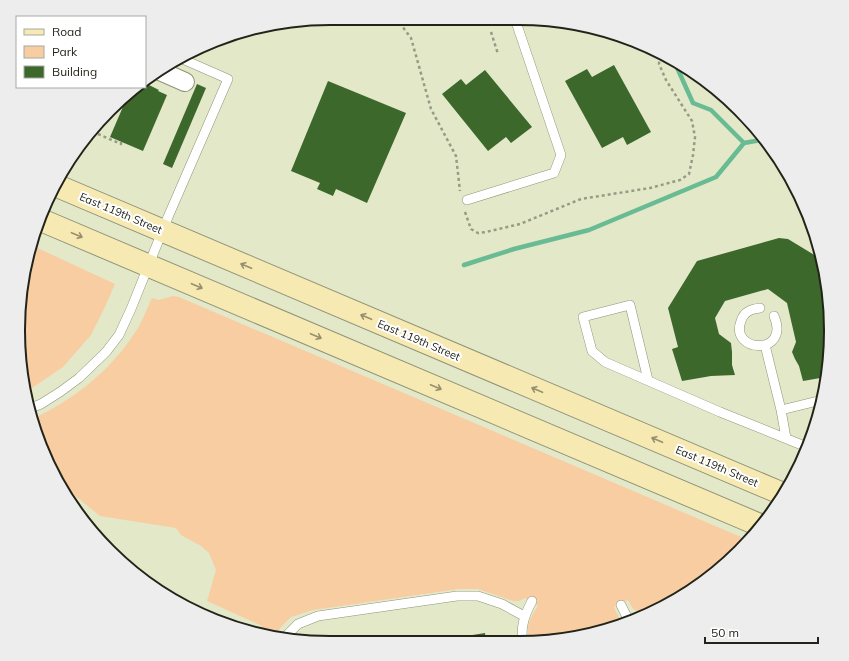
<svg xmlns="http://www.w3.org/2000/svg" width="849" height="661" font-family="Mulish,sans-serif">
<rect width="100%" height="100%" fill="#e3e8c9"/>
<!-- green -->
<path fill="#f8cda2" d="M 31,245 L 115,284 L 105,307 L 91,335 L 63,367 L 26,392 L 18,331 L 29,250 Z
M 173,296 L 179,297 L 748,540 L 725,565 L 675,601 L 645,614 L 633,609 L 628,600 L 614,607 L 622,625 L 539,642 L 530,642 C 525,627 530,618 538,606 L 525,598 L 519,601 L 513,601 L 478,589 L 459,589 L 313,610 L 291,617 L 281,627 L 273,637 L 259,634 L 262,626 L 207,601 L 216,570 L 209,553 L 201,546 L 181,535 L 176,528 L 100,516 L 63,486 L 59,485 L 32,419 C 72,401 110,371 134,334 C 142,323 146,310 152,298 L 159,300 Z"/>
<g fill="none" stroke-linecap="round" stroke-linejoin="round">
<!-- stream -->
<path stroke="#68bb92" stroke-width="4.5" d="M 674,60 L 675,63 L 693,103 L 711,110 L 744,143
M 464,265 L 514,249 L 589,230 L 716,177 L 744,143 L 761,140"/>
</g>
<!-- building -->
<path fill="#3d682b" d="M 614,65 L 651,132 L 627,145 L 623,137 L 602,148 L 565,81 L 587,69 L 592,77 Z
M 485,70 L 532,127 L 511,143 L 506,137 L 488,151 L 442,94 L 461,79 L 466,85 Z
M 328,81 L 406,113 L 367,203 L 336,189 L 333,196 L 317,189 L 320,183 L 291,171 Z
M 145,83 L 159,90 L 158,91 L 167,95 L 143,151 L 110,137 L 128,95 L 139,87 L 145,87 Z
M 197,84 L 206,88 L 172,168 L 163,164 Z
M 779,238 L 788,239 L 821,259 L 828,289 L 830,351 L 826,377 L 803,381 L 799,366 L 795,359 L 792,352 L 796,342 L 787,303 L 768,289 L 725,301 L 715,318 L 719,334 L 731,343 L 732,352 L 732,365 L 735,375 L 711,376 L 682,381 L 672,349 L 678,347 L 668,308 L 697,261 Z
M 485,633 L 486,641 L 441,640 Z"/>
<g fill="none" stroke-linecap="round" stroke-linejoin="round">
<defs>
<path id="lane" d="M 467,200 L 554,173 L 561,155 L 515,19
M 760,308 C 752,309 744,311 741,321 C 729,353 791,356 774,316
M 765,345 L 781,410
M 648,380 L 630,305 L 583,317 L 592,351 L 605,362 L 720,412 L 807,447
M 28,409 L 41,404 L 60,392 L 79,378 L 106,352 L 119,335 L 131,309 L 168,217 L 228,79 L 180,58
M 786,438 L 781,410 L 822,400
M 621,605 L 627,617 L 628,622
M 285,637 L 298,624 L 318,616 L 457,596 L 478,596 L 502,604 L 524,616
M 523,642 C 520,627 525,614 532,601"/>
<path id="street" d="M 160,71 L 185,82"/>
<path id="secondary" d="M 55,185 L 783,494
M 41,220 L 762,526"/>
</defs>
<!-- lane casing -->
<use href="#lane" stroke="#909478" stroke-width="10"/>
<!-- street casing -->
<use href="#street" stroke="#909478" stroke-width="20"/>
<!-- secondary casing -->
<use href="#secondary" stroke="#909478" stroke-width="24"/>
<!-- path -->
<path stroke="#979b84" stroke-width="2.5" stroke-dasharray="3 3" stroke-linecap="butt" d="M 396,18 L 411,38 L 431,109 L 456,156 L 460,191
M 491,32 L 498,54
M 98,134 L 121,144 L 121,142
M 465,212 L 471,229 L 478,233 L 486,232 L 520,224 L 581,199 L 650,188 L 680,180 L 689,174 L 693,155 L 695,137 L 692,121 L 666,80 L 659,64 L 660,53"/>
<!-- lane -->
<use href="#lane" stroke="#fff" stroke-width="9"/>
<!-- street -->
<use href="#street" stroke="#fff" stroke-width="18"/>
<!-- secondary -->
<use href="#secondary" stroke="#f7e9b2" stroke-width="22"/>
</g>
<!-- one-way arrows -->
<defs><path id="oneway-shaft" d="M-6 0H5M1.5-3L5.5 0L1.5 3" fill="none" stroke-width="1.6" stroke-linecap="round" stroke-linejoin="round"/></defs>
<g stroke="#98906d">
<use href="#oneway-shaft" transform="translate(77 235) rotate(23)"/>
<use href="#oneway-shaft" transform="translate(246 266) rotate(-157)"/>
<use href="#oneway-shaft" transform="translate(197 286) rotate(23)"/>
<use href="#oneway-shaft" transform="translate(366 317) rotate(-157)"/>
<use href="#oneway-shaft" transform="translate(316 336) rotate(23)"/>
<use href="#oneway-shaft" transform="translate(436 387) rotate(23)"/>
<use href="#oneway-shaft" transform="translate(537 390) rotate(-157)"/>
<use href="#oneway-shaft" transform="translate(657 440) rotate(-157)"/>
</g>
<g text-anchor="middle" stroke-width="4" stroke-linejoin="round" paint-order="stroke">
<!-- street labels -->
<g font-size="11" fill="#232419" stroke="#fff">
<text transform="translate(121 213) rotate(23)" y="4">East 119th Street</text>
<text transform="translate(419 340) rotate(23)" y="4">East 119th Street</text>
<text transform="translate(717 466) rotate(23)" y="4">East 119th Street</text>
</g>
</g>
<!-- crop -->
<path d="M0 0H849V661H0ZM330 25H519A305 305 0 0 1 824 330V331A305 305 0 0 1 519 636H330A305 305 0 0 1 25 331V330A305 305 0 0 1 330 25Z" fill="#ededed" fill-rule="evenodd"/>
<path fill="none" stroke="#232419" stroke-width="2" d="M330 25H519A305 305 0 0 1 824 330V331A305 305 0 0 1 519 636H330A305 305 0 0 1 25 331V330A305 305 0 0 1 330 25Z"/>
<!-- legend -->
<rect x="16" y="16" width="130" height="72" fill="#ffffff" stroke="#a7a7a3"/>
<rect x="24" y="29" width="20" height="6" fill="#f7e9b2" stroke="#a7a7a3"/>
<text x="52" y="36" font-size="12" fill="#232419">Road</text>
<rect x="24" y="46" width="20" height="12" fill="#f8cda2" stroke="#a7a7a3"/>
<text x="52" y="56" font-size="12" fill="#232419">Park</text>
<rect x="24" y="66" width="20" height="12" fill="#3d682b" stroke="#a7a7a3"/>
<text x="52" y="76" font-size="12" fill="#232419">Building</text>
<!-- scale -->
<path d="M705 637v6h113v-6" fill="none" stroke="#232419" stroke-width="2"/>
<text x="711" y="637" font-size="12" fill="#232419" stroke="#ffffff" stroke-width="3" paint-order="stroke">50 m</text>
</svg>
